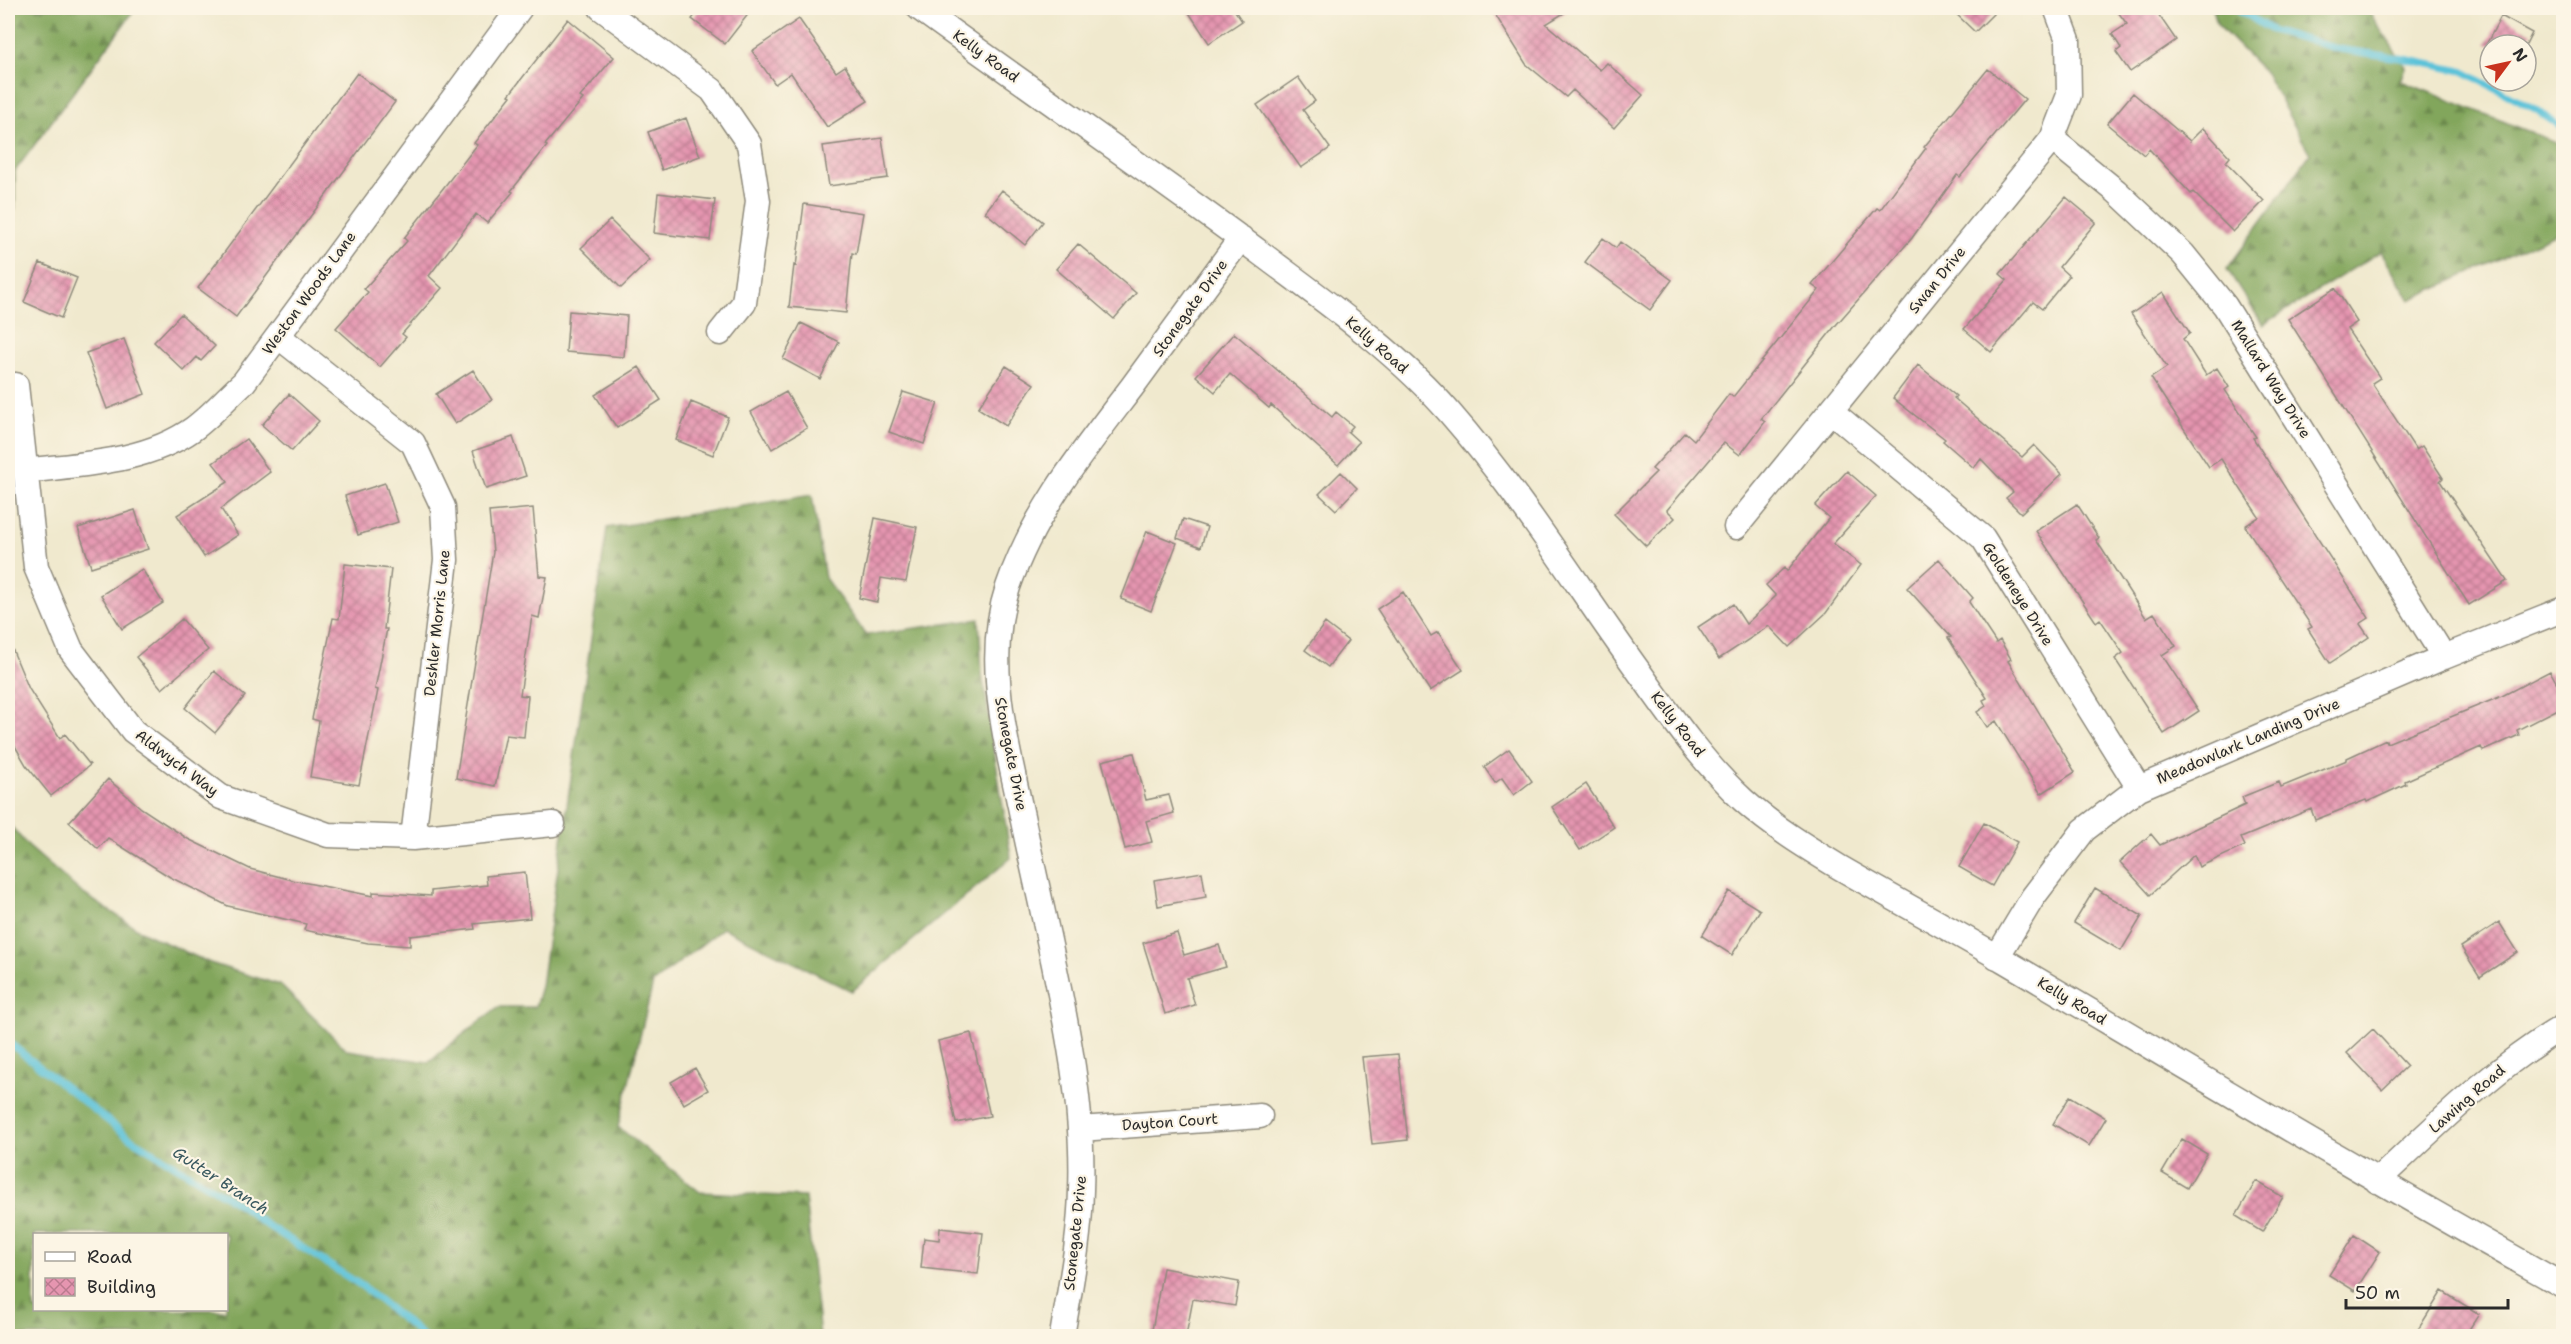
<svg xmlns="http://www.w3.org/2000/svg" width="2571" height="1344" font-family="'Shantell Sans',sans-serif">
<defs>
<pattern id="forest-firs" width="22" height="20" patternUnits="userSpaceOnUse" patternTransform="scale(1.5)"><rect width="22" height="20" fill="#82a65c"/><path d="M5 1l3.5 6h-7zM16 11l3.5 6h-7z" fill="#6b874c"/></pattern>
<pattern id="building-cross-hatch" width="8" height="8" patternUnits="userSpaceOnUse" patternTransform="scale(1.5)"><rect width="8" height="8" fill="#e595b0"/><path d="M0 0l8 8M0 8l8-8" fill="none" stroke="#ba7a8f"/></pattern>
</defs>
<rect width="100%" height="100%" fill="#fcf5e5"/>
<filter id="ink" filterUnits="userSpaceOnUse"><feTurbulence type="fractalNoise" baseFrequency=".0167" numOctaves="2"/><feDisplacementMap in="SourceGraphic" scale="12" xChannelSelector="R" yChannelSelector="G"/><feConvolveMatrix kernelMatrix="1 2 1 2 8 2 1 2 1" color-interpolation-filters="sRGB"/></filter>
<filter id="wash" filterUnits="userSpaceOnUse"><feTurbulence type="fractalNoise" baseFrequency=".008" numOctaves="4" result="noise"/><feDisplacementMap in="SourceGraphic" scale="24" xChannelSelector="R" yChannelSelector="G"/><feGaussianBlur stdDeviation="1.35" result="paint"/><feColorMatrix in="noise" values="0 0 0 0 0 0 0 0 0 0 0 0 0 0 0 0 0 1.4 0 .05"/><feComposite in="paint" operator="in"/></filter>
<g filter="url(#wash)">
<rect width="100%" height="100%" fill="#f0e9ce"/>
<!-- forest -->
<path fill="url(#forest-firs)" stroke="#566844" stroke-width="1.5" fill-rule="evenodd" d="M 8,8 L 136,8 L 15,171 L 15,209 L 8,211 Z
M 2213,8 L 2366,8 L 2406,67 L 2401,81 L 2563,145 L 2563,230 L 2410,300 L 2381,251 L 2263,325 L 2227,269 L 2310,154 L 2265,73 L 2217,24 Z
M 812,495 L 825,578 L 866,635 L 979,619 L 982,673 L 1011,858 L 852,991 L 723,928 L 653,983 L 618,1127 L 700,1192 L 805,1197 L 820,1336 L 8,1336 L 8,823 L 28,846 L 82,893 L 144,933 L 210,963 L 280,985 L 347,1050 L 428,1062 L 498,1007 L 535,1007 L 541,986 L 607,528 ZM 34,1234 L 226,1234 L 226,1310 L 34,1310 Z"/>
<g fill="none" stroke-linecap="round" stroke-linejoin="round">
<!-- stream -->
<path stroke="#5bc2d9" stroke-width="7" d="M 2236,8 L 2271,30 L 2339,49 L 2400,58 L 2462,71 L 2537,110 L 2564,130
M 8,1042 L 130,1138 L 242,1206 L 262,1222 L 362,1286 L 423,1336"/>
</g>
<g id="blocks">
<!-- building -->
<path fill="url(#building-cross-hatch)" d="M 701,8 L 753,8 L 725,44 L 692,19 Z
M 1186,8 L 1233,8 L 1242,21 L 1209,43 Z
M 1491,8 L 1572,8 L 1546,24 L 1600,70 L 1607,63 L 1643,95 L 1614,128 L 1573,90 L 1566,97 L 1526,64 Z
M 1950,8 L 1999,8 L 1975,32 Z
M 2115,8 L 2154,8 L 2176,40 L 2130,72 L 2116,52 L 2121,48 L 2112,34 L 2127,24 Z
M 2501,16 L 2532,33 L 2526,45 L 2486,45 Z
M 568,19 L 614,57 L 580,97 L 583,99 L 545,145 L 547,146 L 511,191 L 513,192 L 487,223 L 476,214 L 429,276 L 442,288 L 402,334 L 406,337 L 380,367 L 336,328 L 368,292 L 364,289 L 407,241 L 404,238 L 477,145 L 474,143 L 511,96 L 509,95 Z
M 799,19 L 836,72 L 845,66 L 868,101 L 827,127 L 791,73 L 775,84 L 752,51 Z
M 1988,69 L 2025,99 L 1960,177 L 1957,175 L 1912,238 L 1836,325 L 1761,419 L 1765,422 L 1740,455 L 1724,443 L 1667,510 L 1675,518 L 1646,546 L 1614,514 L 1656,472 L 1652,469 L 1685,432 L 1694,440 L 1729,394 L 1733,397 L 1819,290 L 1812,285 L 1877,208 L 1880,210 L 1926,148 L 1924,147 Z
M 357,73 L 395,102 L 236,317 L 198,288 Z
M 1298,77 L 1315,101 L 1303,110 L 1330,148 L 1301,168 L 1257,105 Z
M 2133,93 L 2190,141 L 2203,128 L 2230,157 L 2226,162 L 2264,201 L 2233,232 L 2193,192 L 2191,194 L 2149,149 L 2144,155 L 2107,124 Z
M 686,118 L 700,156 L 662,170 L 648,132 Z
M 882,138 L 888,178 L 829,186 L 823,146 Z
M 1002,190 L 1043,222 L 1025,245 L 985,212 Z
M 658,193 L 715,200 L 710,240 L 654,233 Z
M 2066,197 L 2096,222 L 2059,267 L 2069,276 L 2042,309 L 2033,302 L 1991,352 L 1964,329 L 2007,280 L 2000,274 Z
M 804,204 L 863,213 L 856,254 L 852,253 L 846,313 L 789,307 L 794,265 L 796,266 Z
M 610,220 L 650,260 L 621,288 L 581,248 Z
M 1603,238 L 1616,248 L 1620,242 L 1672,280 L 1650,310 L 1585,262 Z
M 1078,244 L 1136,293 L 1114,319 L 1056,269 Z
M 40,263 L 77,278 L 61,318 L 24,302 Z
M 2335,288 L 2357,322 L 2347,329 L 2380,378 L 2372,383 L 2416,450 L 2422,446 L 2443,478 L 2440,481 L 2507,581 L 2469,605 L 2288,319 Z
M 2163,292 L 2190,333 L 2183,339 L 2206,375 L 2217,368 L 2229,387 L 2225,390 L 2256,437 L 2253,438 L 2369,618 L 2360,624 L 2369,637 L 2330,663 L 2308,629 L 2312,627 L 2245,526 L 2259,517 L 2221,459 L 2209,467 L 2151,378 L 2167,367 L 2131,314 Z
M 569,311 L 627,316 L 624,357 L 566,352 Z
M 181,314 L 215,346 L 201,361 L 197,357 L 184,371 L 154,342 Z
M 801,323 L 839,342 L 820,379 L 783,359 Z
M 1234,333 L 1332,417 L 1336,412 L 1353,426 L 1348,432 L 1359,442 L 1338,465 L 1271,405 L 1269,408 L 1230,374 L 1215,392 L 1196,376 Z
M 124,339 L 145,394 L 107,409 L 86,353 Z
M 1918,365 L 1956,396 L 1954,398 L 2022,457 L 2034,445 L 2062,474 L 2021,513 L 2006,498 L 2013,492 L 1981,459 L 1974,468 L 1943,441 L 1945,439 L 1893,398 Z
M 1006,366 L 1034,384 L 1006,426 L 978,408 Z
M 639,367 L 661,400 L 617,428 L 595,395 Z
M 473,370 L 492,400 L 455,424 L 436,394 Z
M 786,392 L 807,428 L 772,449 L 751,412 Z
M 903,392 L 938,403 L 924,444 L 889,432 Z
M 289,394 L 319,421 L 292,451 L 262,425 Z
M 691,402 L 728,417 L 713,455 L 676,440 Z
M 513,437 L 526,476 L 486,489 L 473,451 Z
M 246,439 L 270,472 L 221,509 L 238,535 L 204,557 L 177,515 L 228,482 L 213,463 Z
M 1847,471 L 1876,496 L 1833,544 L 1861,565 L 1826,613 L 1789,647 L 1769,626 L 1719,659 L 1698,627 L 1733,604 L 1746,624 L 1776,596 L 1766,585 L 1784,568 L 1787,571 L 1829,518 L 1815,506 Z
M 1341,472 L 1357,488 L 1336,510 L 1319,494 Z
M 385,483 L 398,522 L 358,535 L 345,496 Z
M 2077,504 L 2099,538 L 2096,540 L 2146,618 L 2154,613 L 2176,646 L 2162,655 L 2199,711 L 2164,734 L 2115,659 L 2123,653 L 2100,619 L 2096,622 L 2036,531 Z
M 533,508 L 539,576 L 547,577 L 539,618 L 532,616 L 520,695 L 528,696 L 524,737 L 506,735 L 495,786 L 456,778 L 493,552 L 489,512 Z
M 135,510 L 148,549 L 91,567 L 78,528 Z
M 875,518 L 917,527 L 906,582 L 881,578 L 877,602 L 859,598 Z
M 1183,519 L 1207,527 L 1201,547 L 1177,538 Z
M 1147,531 L 1177,543 L 1151,611 L 1121,599 Z
M 1939,559 L 1973,598 L 1969,602 L 1996,643 L 2000,640 L 2011,659 L 2008,661 L 2075,772 L 2041,794 L 1996,721 L 1987,727 L 1977,712 L 1986,706 L 1983,700 L 1987,698 L 1948,638 L 1951,637 L 1907,588 Z
M 345,564 L 391,569 L 384,629 L 387,629 L 375,689 L 378,690 L 359,785 L 310,777 L 319,721 L 312,719 L 333,618 L 339,619 Z
M 142,569 L 163,603 L 122,629 L 101,595 Z
M 1403,592 L 1431,636 L 1438,632 L 1463,670 L 1430,691 L 1377,609 Z
M 182,619 L 208,650 L 162,689 L 136,657 Z
M 1325,623 L 1348,641 L 1328,667 L 1305,650 Z
M 8,639 L 29,689 L 60,738 L 65,734 L 90,765 L 51,796 L 26,765 L 8,734 Z
M 214,671 L 245,696 L 215,733 L 185,708 Z
M 2550,671 L 2564,696 L 2564,706 L 2517,730 L 2519,735 L 2483,751 L 2481,747 L 2405,781 L 2406,784 L 2367,802 L 2366,800 L 2315,820 L 2311,809 L 2241,838 L 2245,846 L 2199,867 L 2194,855 L 2150,895 L 2120,862 L 2151,834 L 2160,845 L 2245,805 L 2242,797 L 2279,782 L 2281,787 L 2347,760 L 2347,758 L 2386,740 L 2387,743 L 2502,696 Z
M 1509,749 L 1532,781 L 1514,795 L 1502,778 L 1495,783 L 1484,767 Z
M 1134,753 L 1146,800 L 1169,795 L 1174,813 L 1146,821 L 1152,842 L 1125,849 L 1102,761 Z
M 108,779 L 141,808 L 188,839 L 250,869 L 292,880 L 373,896 L 373,892 L 431,896 L 431,891 L 487,885 L 486,876 L 525,872 L 530,918 L 474,924 L 475,929 L 410,936 L 410,946 L 368,943 L 304,930 L 306,924 L 228,906 L 170,877 L 108,838 L 98,849 L 69,822 Z
M 1586,784 L 1614,827 L 1580,850 L 1552,807 Z
M 1984,823 L 2017,842 L 1992,886 L 1959,867 Z
M 1202,872 L 1206,897 L 1158,906 L 1154,880 Z
M 2095,888 L 2142,916 L 2121,951 L 2074,923 Z
M 1729,891 L 1760,910 L 1732,955 L 1702,936 Z
M 2499,922 L 2518,952 L 2480,977 L 2461,947 Z
M 1177,933 L 1184,955 L 1219,945 L 1226,967 L 1187,978 L 1195,1005 L 1165,1014 L 1143,943 Z
M 2373,1029 L 2407,1066 L 2382,1090 L 2347,1053 Z
M 971,1033 L 990,1116 L 956,1123 L 938,1041 Z
M 1398,1054 L 1408,1140 L 1372,1144 L 1362,1057 Z
M 695,1068 L 708,1090 L 684,1104 L 671,1082 Z
M 2070,1096 L 2106,1118 L 2089,1146 L 2053,1124 Z
M 2182,1139 L 2207,1154 L 2187,1188 L 2162,1173 Z
M 2256,1181 L 2283,1197 L 2262,1232 L 2236,1216 Z
M 940,1228 L 983,1233 L 978,1274 L 921,1268 L 924,1238 L 939,1240 Z
M 2354,1235 L 2380,1252 L 2355,1291 L 2329,1275 Z
M 1163,1268 L 1239,1282 L 1235,1306 L 1193,1299 L 1186,1336 L 1151,1336 Z
M 2442,1291 L 2479,1314 L 2465,1336 L 2414,1336 Z"/>
</g>
</g>
<g filter="url(#ink)">
<use href="#blocks" fill-opacity="0" stroke="#8e8a7c" stroke-width="1.5"/>
<g fill="none" stroke-linecap="round" stroke-linejoin="round">
<defs>
<path id="minor" d="M 601,8 L 712,90 L 749,144 L 758,201 L 744,303 L 720,333
M 919,8 C 1033,91 1150,171 1263,255 C 1327,303 1396,351 1449,412 C 1519,492 1575,583 1637,669 C 1669,714 1702,762 1743,800 C 1772,826 1806,847 1839,867 C 1894,899 1950,929 2005,961 C 2190,1070 2375,1181 2564,1286
M 2052,139 L 2116,191 L 2183,254 L 2225,306 L 2444,657
M 278,336 L 413,443 L 443,507 L 446,560 L 413,838
M 16,385 L 36,567 L 71,650 L 133,731 L 221,797 L 328,835 L 413,838 L 553,824
M 1831,411 L 1983,538 L 2139,788
M 25,471 C 80,464 145,463 193,429 C 211,416 227,397 244,382 L 520,8
M 1736,527 L 2052,139 L 2069,95 L 2068,40 L 2056,8
M 1997,957 L 2033,897 L 2084,830 L 2139,788 L 2444,657 L 2564,609
M 1080,1129 L 1260,1116
M 2377,1181 C 2436,1126 2493,1068 2564,1026
M 1062,1336 C 1070,1288 1080,1239 1081,1190 C 1083,1142 1078,1095 1070,1048 C 1057,970 1038,893 1022,816 C 1007,743 983,661 1008,587 C 1034,511 1084,450 1132,387 C 1168,338 1204,288 1241,238"/>
</defs>
<!-- minor casing -->
<use href="#minor" stroke="#8e8a7c" stroke-width="27"/>
<!-- minor -->
<use href="#minor" stroke="#fff" stroke-width="24"/>
</g>
</g>
<g text-anchor="middle" stroke-width="4.5" stroke-linejoin="round" paint-order="stroke">
<!-- street labels -->
<g font-size="15" fill="#2b2b2b" stroke="#fcf5e5">
<text transform="translate(986 56) rotate(36)" y="5">Kelly Road</text>
<text transform="translate(1937 280) rotate(-51)" y="5">Swan Drive</text>
<text transform="translate(309 293) rotate(-54)" y="5">Weston Woods Lane</text>
<text transform="translate(1190 308) rotate(-54)" y="5">Stonegate Drive</text>
<text transform="translate(1377 345) rotate(41)" y="5">Kelly Road</text>
<text transform="translate(2271 379) rotate(58)" y="5">Mallard Way Drive</text>
<text transform="translate(2018 594) rotate(58)" y="5">Goldeneye Drive</text>
<text transform="translate(437 623) rotate(-84)" y="5">Deshler Morris Lane</text>
<text transform="translate(1678 724) rotate(52)" y="5">Kelly Road</text>
<text transform="translate(2248 741) rotate(-23)" y="5">Meadowlark Landing Drive</text>
<text transform="translate(1011 754) rotate(79)" y="5">Stonegate Drive</text>
<text transform="translate(177 763) rotate(37)" y="5">Aldwych Way</text>
<text transform="translate(2072 1001) rotate(31)" y="5">Kelly Road</text>
<text transform="translate(2467 1099) rotate(-41)" y="5">Lawing Road</text>
<text transform="translate(1170 1122) rotate(-4)" y="5">Dayton Court</text>
<text transform="translate(1075 1233) rotate(-84)" y="5">Stonegate Drive</text>
</g>
<!-- water labels -->
<g font-size="16" font-style="italic" fill="#39585f" stroke="#fcf5e5">
<text transform="translate(221 1180) rotate(33)" y="6">Gutter Branch</text>
</g>
</g>
<!-- margin -->
<rect width="2571" height="1344" fill="none" stroke="#fcf5e5" stroke-width="30"/>
<!-- legend -->
<rect x="33" y="1233" width="195" height="78" fill="#fcf5e5" stroke="#a8a49b" stroke-width="1.5"/>
<rect x="45" y="1252" width="30" height="9" fill="#ffffff" stroke="#a8a49b" stroke-width="1.5"/>
<text x="87" y="1263" font-size="18" fill="#2b2b2b">Road</text>
<rect x="45" y="1278" width="30" height="18" fill="url(#building-cross-hatch)" stroke="#a8a49b" stroke-width="1.5"/>
<text x="87" y="1293" font-size="18" fill="#2b2b2b">Building</text>
<!-- north arrow -->
<g transform="translate(2508 63) rotate(57)"><circle r="28" fill="#fcf5e5" stroke="#a8a49b" stroke-width="1.5"/>
<path d="M0-4.5L10 22L0 15L-10 22Z" fill="#c8321e"/>
<text y="-9" font-size="16" font-weight="bold" text-anchor="middle" fill="#2b2b2b">N</text>
</g>
<!-- scale -->
<path d="M2346 1299v9h162v-9" fill="none" stroke="#2b2b2b" stroke-width="3"/>
<text x="2355" y="1299" font-size="18" fill="#2b2b2b" stroke="#fcf5e5" stroke-width="4.5" paint-order="stroke">50 m</text>
</svg>
